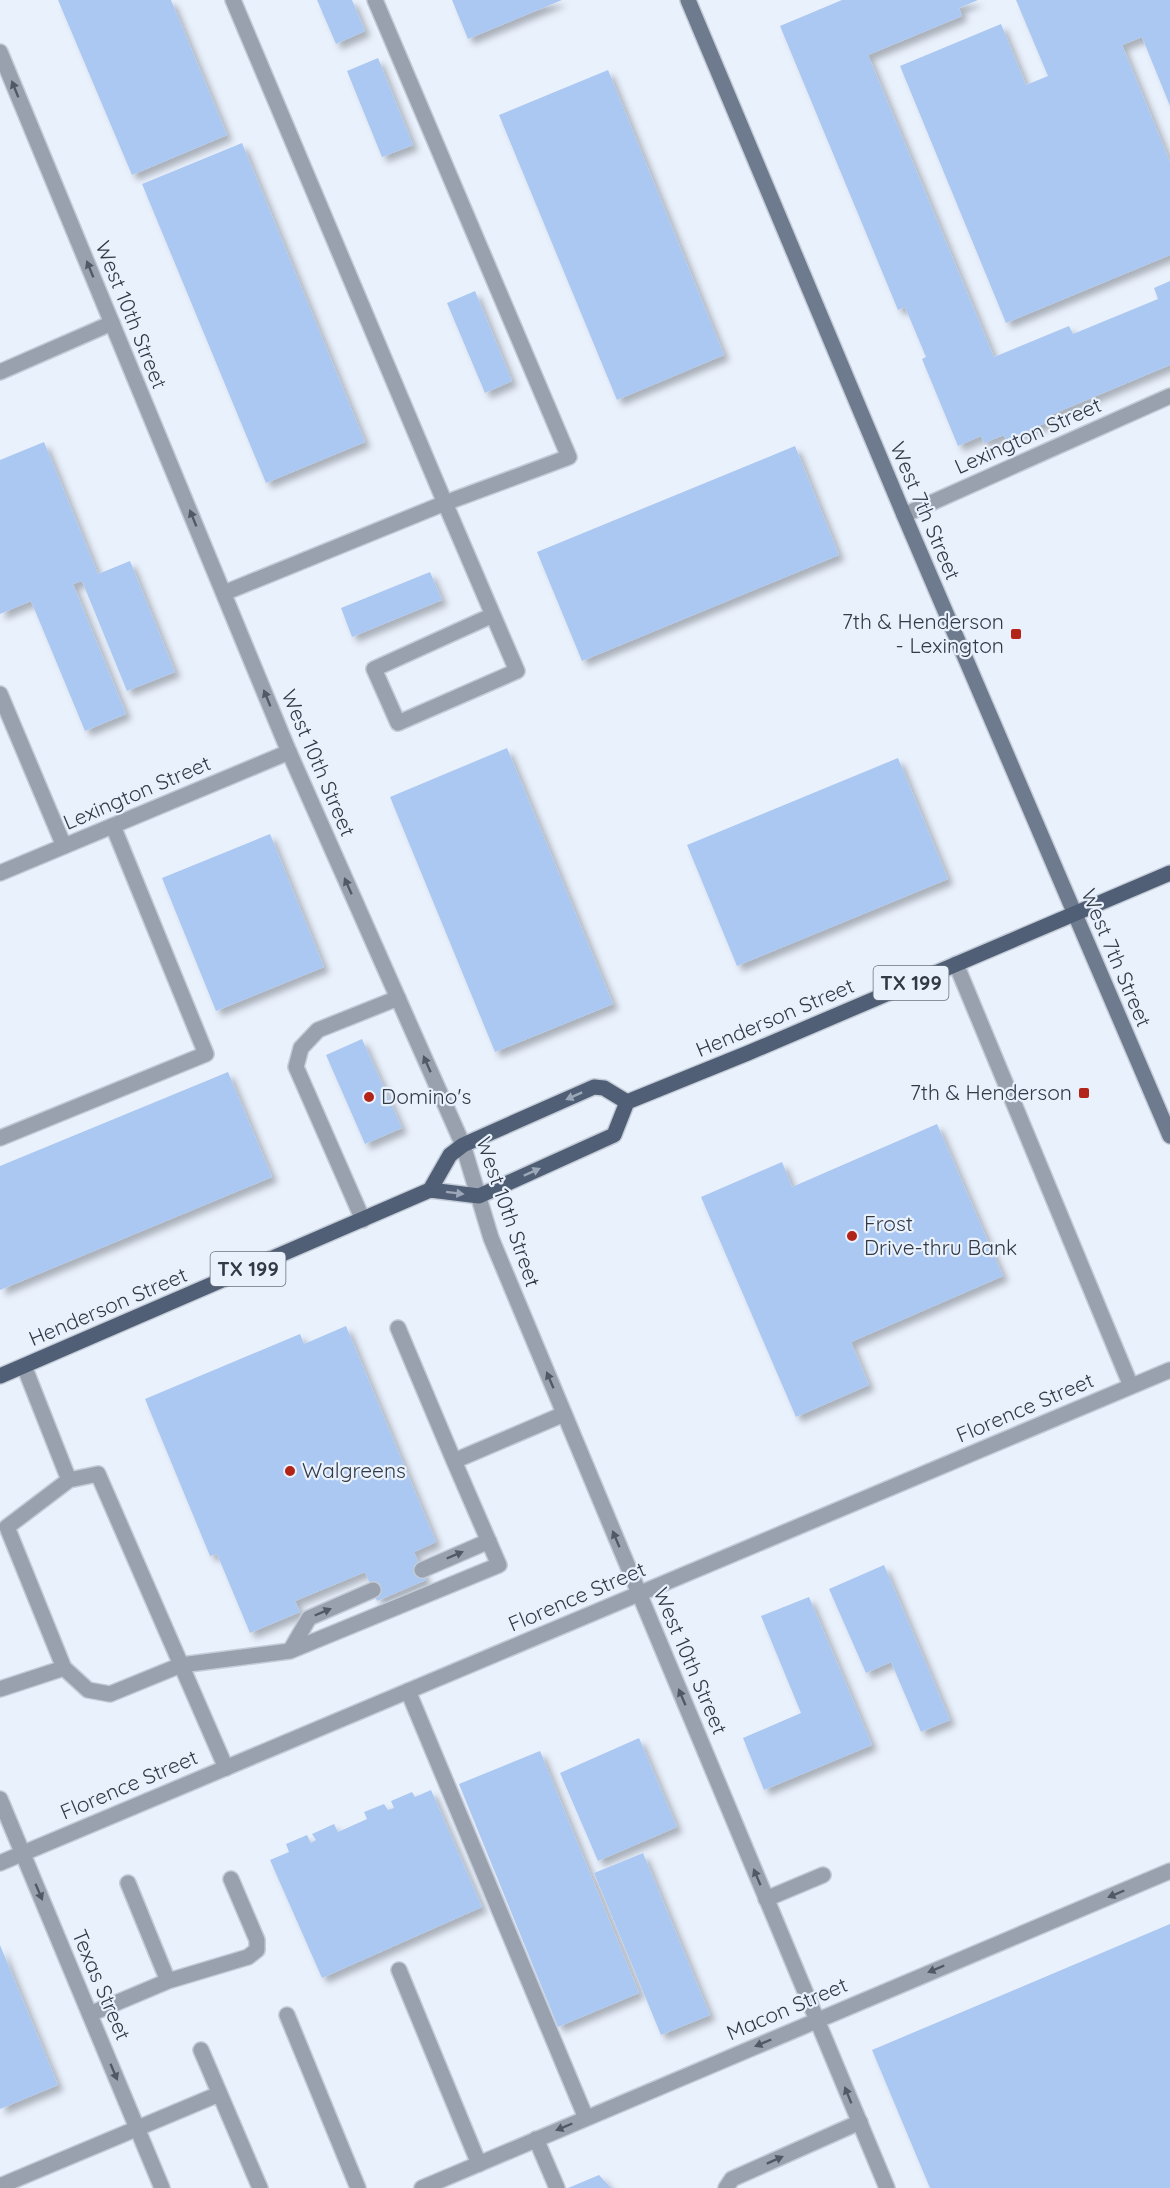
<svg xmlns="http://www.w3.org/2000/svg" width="1170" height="2188" font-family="Quicksand,sans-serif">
<defs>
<filter id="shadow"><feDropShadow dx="5.5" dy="5.5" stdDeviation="3" flood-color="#0004"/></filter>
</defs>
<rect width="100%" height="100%" fill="#e9f1fd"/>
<!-- building -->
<path fill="#abc8f2" filter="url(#shadow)" d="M 58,0 L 171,0 L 227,135 L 132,175 Z
M 317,0 L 352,0 L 365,31 L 336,44 Z
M 452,0 L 562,0 L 468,39 Z
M 842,0 L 978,0 L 959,8 L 962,16 L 868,55 L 994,357 L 1069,326 L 1073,334 L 1158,299 L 1154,288 L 1170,281 L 1170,365 L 1046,417 L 1048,422 L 1006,440 L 1004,435 L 984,443 L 981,436 L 958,446 L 922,359 L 926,357 L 905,307 L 898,310 L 780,26 Z
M 1016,0 L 1170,0 L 1170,106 L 1142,37 L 1122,45 L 1170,162 L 1170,255 L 1006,323 L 900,66 L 1001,24 L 1026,85 L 1048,76 Z
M 378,58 L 413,145 L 382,157 L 347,71 Z
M 608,70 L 724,355 L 617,400 L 499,115 Z
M 242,143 L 365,442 L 266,483 L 142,184 Z
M 475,291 L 512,381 L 485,393 L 447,303 Z
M 44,442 L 98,574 L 130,561 L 175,672 L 127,691 L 82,581 L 73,584 L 126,714 L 85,731 L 31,601 L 0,614 L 0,460 Z
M 795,446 L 839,555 L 582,661 L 537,552 Z
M 430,572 L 442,600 L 352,637 L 341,608 Z
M 507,748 L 613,1004 L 495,1052 L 390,797 Z
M 898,758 L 948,879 L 737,966 L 687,845 Z
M 270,834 L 324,967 L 216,1011 L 162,878 Z
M 362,1039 L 402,1128 L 365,1144 L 326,1055 Z
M 228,1072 L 272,1177 L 0,1290 L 0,1166 Z
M 937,1124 L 1003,1276 L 851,1342 L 869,1385 L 796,1417 L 701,1197 L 782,1162 L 792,1187 Z
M 346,1326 L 436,1542 L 414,1552 L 426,1580 L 377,1601 L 365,1572 L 295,1601 L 300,1612 L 250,1633 L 217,1554 L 210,1556 L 145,1399 L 300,1334 L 304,1344 Z
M 884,1565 L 950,1720 L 921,1732 L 891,1662 L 866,1673 L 829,1589 Z
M 809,1597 L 872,1745 L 764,1790 L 743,1738 L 801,1713 L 761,1616 Z
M 639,1738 L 677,1827 L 598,1861 L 560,1773 Z
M 540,1751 L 639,1993 L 558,2027 L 459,1784 Z
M 431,1790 L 482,1907 L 322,1978 L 270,1860 L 289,1852 L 286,1844 L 307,1835 L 311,1843 L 316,1840 L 312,1834 L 334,1824 L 338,1832 L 367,1819 L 364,1812 L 384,1804 L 388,1810 L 394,1808 L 391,1801 L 412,1792 L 415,1797 Z
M 643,1853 L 710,2015 L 661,2035 L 594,1873 Z
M 1170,1924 L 1170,2188 L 930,2188 L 872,2050 Z
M 0,1945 L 58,2085 L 0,2109 Z
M 599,2175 L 611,2188 L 568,2188 Z"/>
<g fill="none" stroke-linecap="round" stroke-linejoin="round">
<defs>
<path id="service" d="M 375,0 L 569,457 L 445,503 L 517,671 L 398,723 L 374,669 L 493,615
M 224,593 L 445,503 L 233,0
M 0,694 L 64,846
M 956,964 L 1131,1386
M 0,1138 L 206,1054 L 113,826
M 363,1220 L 296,1067 L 301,1048 L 318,1030 L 398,998
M 398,1328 L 454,1461 L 564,1414
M 24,1366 L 69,1480 L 98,1474 L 226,1768
M 422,1570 L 489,1541
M 290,1651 L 309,1618 L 373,1590
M 64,1668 L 7,1527 L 69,1480
M 0,1689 L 64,1668 L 88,1690 L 110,1694 L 181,1665 L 290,1651 L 499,1565 L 454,1461
M 408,1691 L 586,2118
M 128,1883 L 168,1981
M 766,1899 L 823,1875
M 399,1970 L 479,2164
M 90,2014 L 168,1981 L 248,1957 L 257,1950 L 257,1940 L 231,1879
M 287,2015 L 358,2188
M 201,2050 L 260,2188
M 536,2139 L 557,2188
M 0,2186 L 219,2094
M 726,2188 L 732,2179 L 860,2122"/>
<path id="minor" d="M 0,372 L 112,323
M 904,515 L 1170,396
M 0,873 L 289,752"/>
<path id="tertiary" d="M 0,52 L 289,752 L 463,1145 L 491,1238 L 887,2188
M 0,1799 L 162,2188
M 0,1863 L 1170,1370
M 422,2188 L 1170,1871"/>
<path id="secondary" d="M 688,0 L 904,515 L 1170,1136"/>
<path id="primary" d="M 430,1190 L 450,1155 L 463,1145 L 594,1087 L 604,1088 L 627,1102
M 0,1376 L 430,1190 L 479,1196 L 614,1135 L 627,1102 L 748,1053 L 1170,873"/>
</defs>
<!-- service casing -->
<use href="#service" stroke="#c4ccd8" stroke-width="18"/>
<!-- minor casing -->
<use href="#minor" stroke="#c4ccd8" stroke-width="18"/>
<!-- tertiary casing -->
<use href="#tertiary" stroke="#c4ccd8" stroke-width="18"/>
<!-- secondary casing -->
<use href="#secondary" stroke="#c4ccd8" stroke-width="18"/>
<!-- primary casing -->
<use href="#primary" stroke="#c4ccd8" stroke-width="18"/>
<!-- service -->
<use href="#service" stroke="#98a1ad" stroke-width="15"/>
<!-- minor -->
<use href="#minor" stroke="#98a1ad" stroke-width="15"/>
<!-- tertiary -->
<use href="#tertiary" stroke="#98a1ad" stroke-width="15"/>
<!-- secondary -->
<use href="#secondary" stroke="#6e7a8d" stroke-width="15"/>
<!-- primary -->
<use href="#primary" stroke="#505f75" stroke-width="15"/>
</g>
<!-- one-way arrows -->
<defs><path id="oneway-solid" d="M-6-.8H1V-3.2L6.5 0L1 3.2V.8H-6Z" transform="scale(1.5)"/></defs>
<g fill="#515965">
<use href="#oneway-solid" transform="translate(15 89) rotate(-112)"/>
<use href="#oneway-solid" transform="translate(90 269) rotate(-112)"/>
<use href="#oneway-solid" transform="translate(193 518) rotate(-112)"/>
<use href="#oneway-solid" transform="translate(267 698) rotate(-112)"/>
<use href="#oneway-solid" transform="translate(348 886) rotate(-114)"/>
<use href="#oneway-solid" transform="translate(427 1064) rotate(-114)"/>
<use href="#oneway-solid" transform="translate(550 1380) rotate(-113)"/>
<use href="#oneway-solid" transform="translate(616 1539) rotate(-113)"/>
<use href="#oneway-solid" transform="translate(455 1555) rotate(-23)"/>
<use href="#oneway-solid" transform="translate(323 1612) rotate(-23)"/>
<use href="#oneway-solid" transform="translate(682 1697) rotate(-113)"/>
<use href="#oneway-solid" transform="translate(757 1877) rotate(-113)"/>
<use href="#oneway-solid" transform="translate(39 1892) rotate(67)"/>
<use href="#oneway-solid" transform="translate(1116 1894) rotate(157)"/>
<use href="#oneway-solid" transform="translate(936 1969) rotate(157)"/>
<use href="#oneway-solid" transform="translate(763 2043) rotate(157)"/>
<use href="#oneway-solid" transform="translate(114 2072) rotate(67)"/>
<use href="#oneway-solid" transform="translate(848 2095) rotate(-112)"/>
<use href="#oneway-solid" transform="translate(564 2127) rotate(157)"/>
<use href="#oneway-solid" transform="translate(775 2160) rotate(-24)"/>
</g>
<g fill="#9ca8b9">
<use href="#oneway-solid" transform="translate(574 1096) rotate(156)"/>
<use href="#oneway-solid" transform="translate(532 1172) rotate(-24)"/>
<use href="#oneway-solid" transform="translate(455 1193) rotate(7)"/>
</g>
<!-- markers -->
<g fill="#b22318" stroke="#e9f1fd" stroke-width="2">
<rect x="1010" y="628" width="12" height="12" rx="3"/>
<rect x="1078" y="1087" width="12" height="12" rx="3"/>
<circle cx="369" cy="1097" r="6"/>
<circle cx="852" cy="1236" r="6"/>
<circle cx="290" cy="1471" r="6"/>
</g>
<g text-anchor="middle" stroke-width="4.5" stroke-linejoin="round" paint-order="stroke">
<!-- shield labels -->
<g fill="#e9f1fd" stroke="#69717d" stroke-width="1.5">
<rect x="873.5" y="966" width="75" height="34" rx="4.5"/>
<rect x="210.5" y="1252" width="75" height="34" rx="4.5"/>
</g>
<g font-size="20" font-weight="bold" fill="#323a46">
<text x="911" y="990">TX 199</text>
<text x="248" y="1276">TX 199</text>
</g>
<!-- street labels -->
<g font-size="21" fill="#323a46" stroke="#e9f1fd">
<text transform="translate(131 315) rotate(68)" y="7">West 10th Street</text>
<text transform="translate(1028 436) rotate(-24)" y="7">Lexington Street</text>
<text transform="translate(925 511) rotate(67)" y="7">West 7th Street</text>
<text transform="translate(318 763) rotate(67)" y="7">West 10th Street</text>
<text transform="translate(137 793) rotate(-23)" y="7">Lexington Street</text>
<text transform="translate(1116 958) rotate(67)" y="7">West 7th Street</text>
<text transform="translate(775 1018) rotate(-23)" y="7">Henderson Street</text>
<text transform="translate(508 1212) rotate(71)" y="7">West 10th Street</text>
<text transform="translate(108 1307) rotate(-23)" y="7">Henderson Street</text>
<text transform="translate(1025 1408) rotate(-23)" y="7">Florence Street</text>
<text transform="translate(577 1597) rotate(-23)" y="7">Florence Street</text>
<text transform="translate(690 1661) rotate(67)" y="7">West 10th Street</text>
<text transform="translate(129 1785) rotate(-23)" y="7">Florence Street</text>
<text transform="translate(101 1985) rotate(67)" y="7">Texas Street</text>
<text transform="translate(787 2009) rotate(-23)" y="7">Macon Street</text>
</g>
<!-- poi labels -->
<g font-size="21" fill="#323a46" stroke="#e9f1fd" text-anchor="start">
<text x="1004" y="629" text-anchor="end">7th &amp; Henderson<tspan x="1004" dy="24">- Lexington</tspan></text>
<text x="1072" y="1100" text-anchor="end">7th &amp; Henderson</text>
<text x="381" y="1104">Domino's</text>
<text x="864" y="1231">Frost<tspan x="864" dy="24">Drive-thru Bank</tspan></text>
<text x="302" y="1478">Walgreens</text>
</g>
</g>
</svg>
